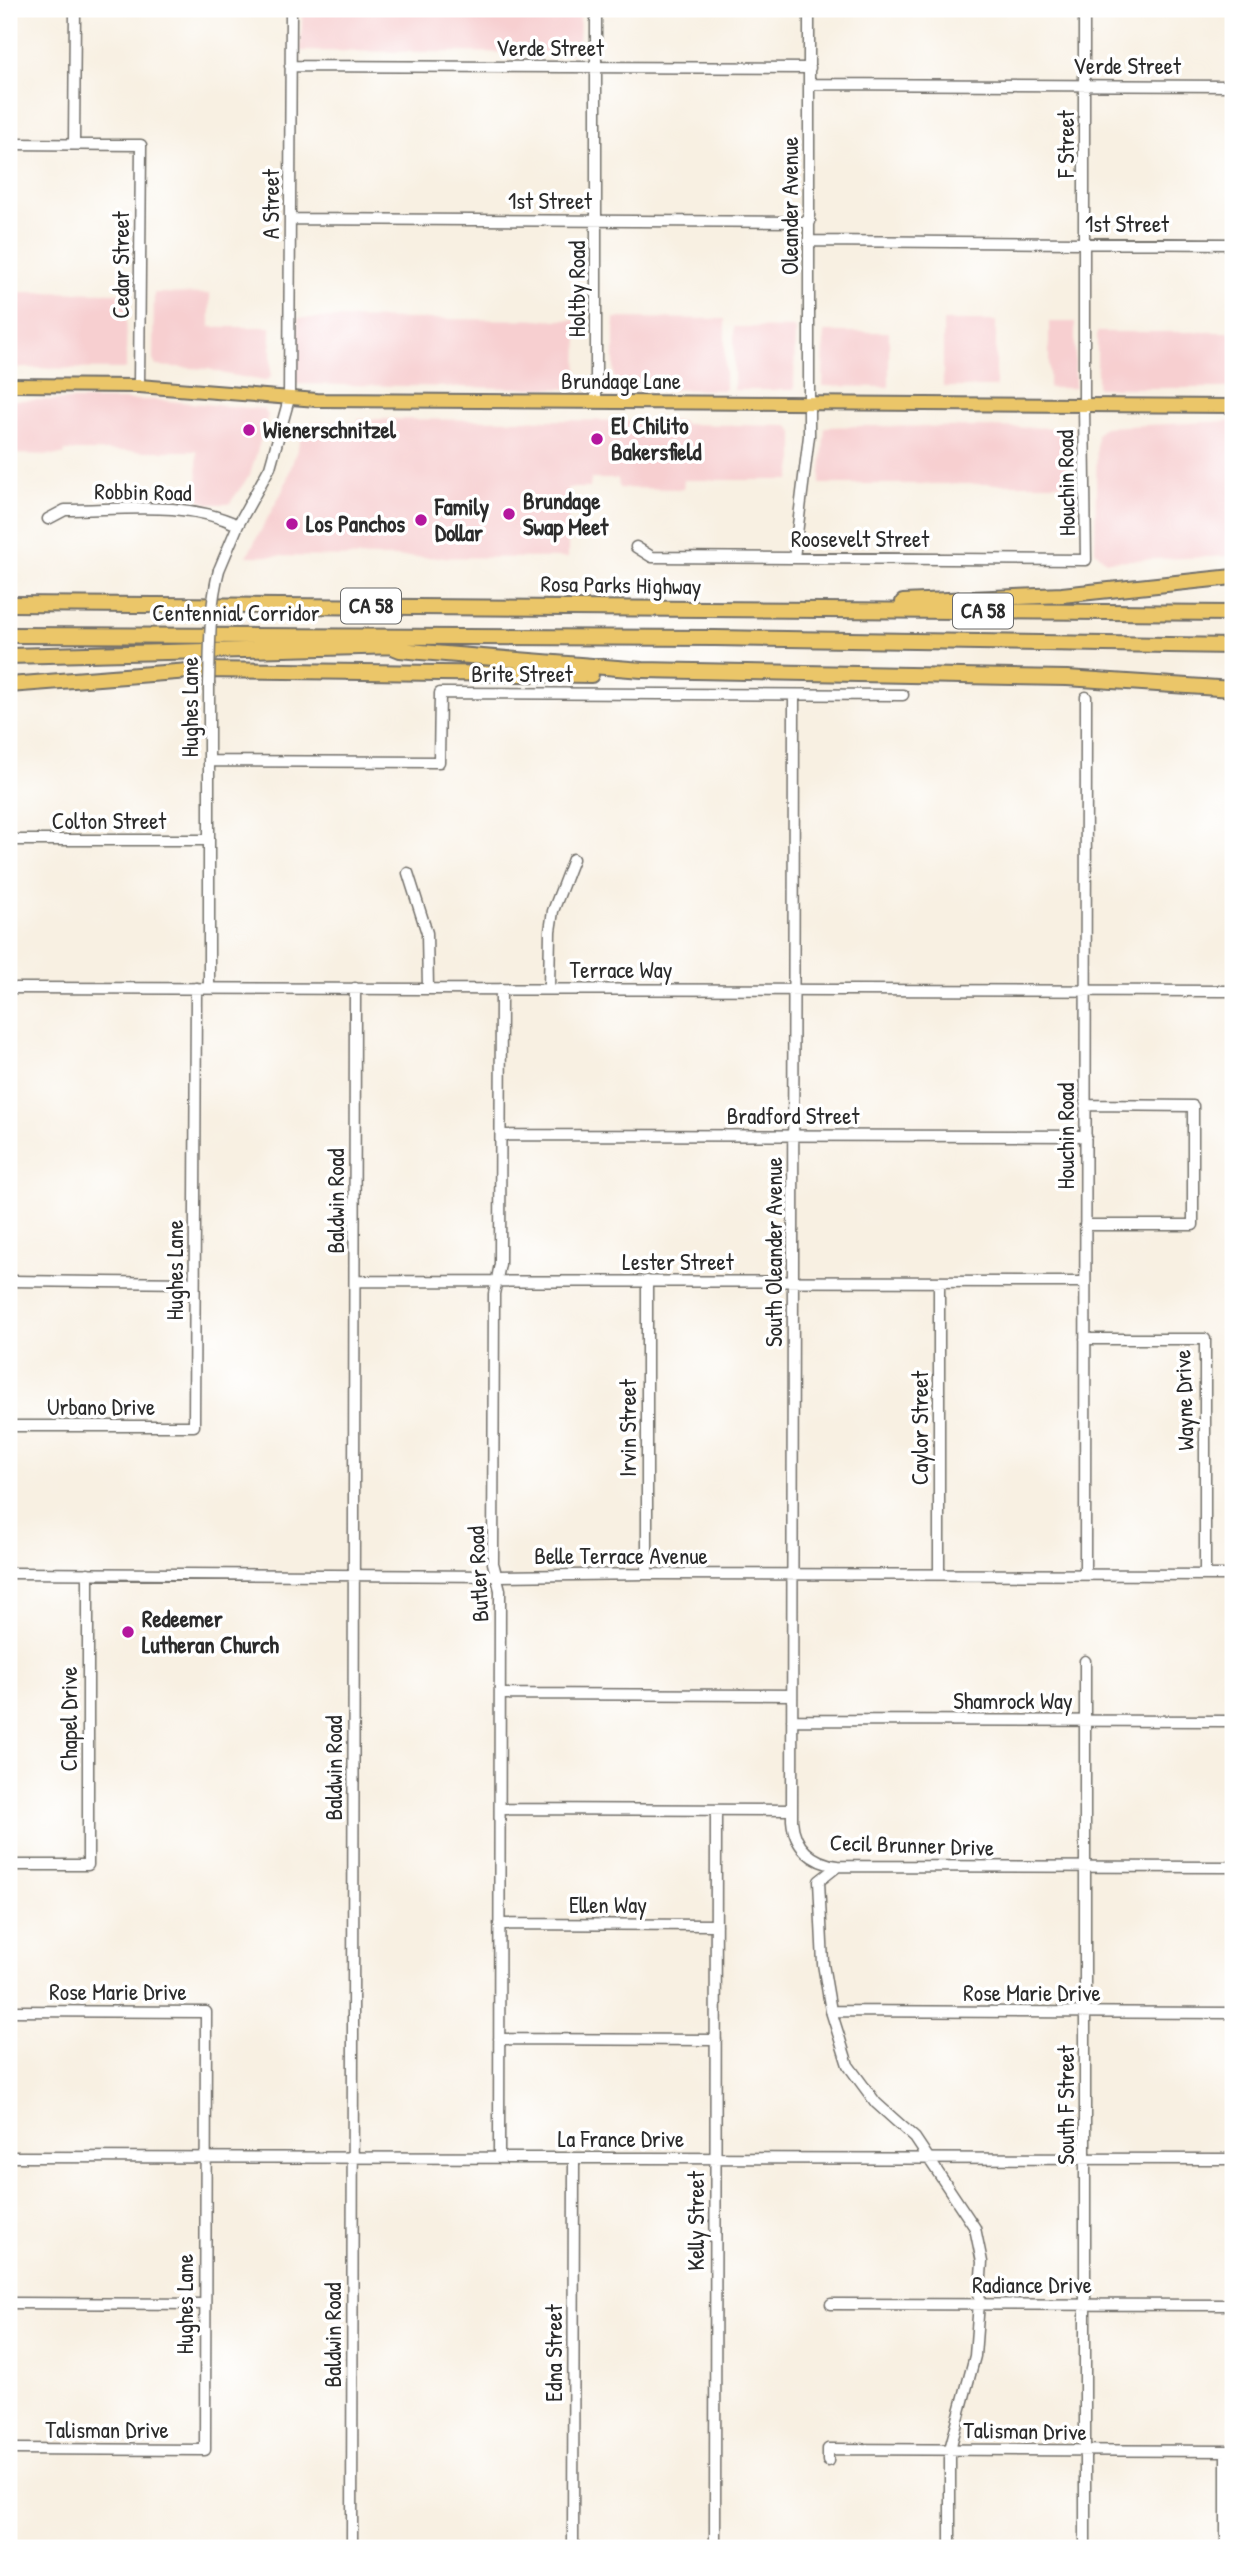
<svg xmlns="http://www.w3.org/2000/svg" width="1242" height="2557" font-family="'Patrick Hand',sans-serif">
<rect width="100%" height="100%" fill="#fff"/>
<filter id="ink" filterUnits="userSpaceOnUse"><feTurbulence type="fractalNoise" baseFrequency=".0143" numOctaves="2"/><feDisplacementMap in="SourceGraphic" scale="14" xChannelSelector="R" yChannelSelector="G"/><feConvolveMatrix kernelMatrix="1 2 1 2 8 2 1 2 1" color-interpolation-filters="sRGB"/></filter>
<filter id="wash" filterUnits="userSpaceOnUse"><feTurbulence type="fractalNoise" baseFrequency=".00686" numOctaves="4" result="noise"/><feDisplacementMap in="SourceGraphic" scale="28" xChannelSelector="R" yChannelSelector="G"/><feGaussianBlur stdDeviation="1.57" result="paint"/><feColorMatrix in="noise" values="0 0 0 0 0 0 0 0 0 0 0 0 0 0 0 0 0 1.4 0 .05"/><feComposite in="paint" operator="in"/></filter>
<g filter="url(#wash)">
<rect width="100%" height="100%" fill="#f8f0e2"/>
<!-- built -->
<path fill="#f7cfd0" d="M 303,9 L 580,9 L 579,53 L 300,51 Z
M 12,292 L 127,293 L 126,369 L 12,368 Z
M 154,293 L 210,294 L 210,327 L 271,327 L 271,377 L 265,381 L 225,374 L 209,369 L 156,366 L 153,360 Z
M 298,318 L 578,320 L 577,389 L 294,384 Z
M 614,318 L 725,319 L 725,390 L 614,389 Z
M 943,321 L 996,321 L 996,387 L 943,387 Z
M 1049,322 L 1075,322 L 1075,388 L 1049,388 Z
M 734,327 L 795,328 L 794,390 L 734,390 Z
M 824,332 L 889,332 L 889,387 L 823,386 Z
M 1097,332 L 1233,332 L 1233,388 L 1097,388 Z
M 9,400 L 156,400 L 263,409 L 268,415 L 250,475 L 229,504 L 210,504 L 198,499 L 197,451 L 65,451 L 64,455 L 9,454 Z
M 358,419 L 683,421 L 684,424 L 789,426 L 794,433 L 794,459 L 790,480 L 684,480 L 683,489 L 619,488 L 618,479 L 591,479 L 590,488 L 568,488 L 568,558 L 247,556 L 284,488 L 303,432 L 312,422 L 358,423 Z
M 1233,421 L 1233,556 L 1106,561 L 1095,551 L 1097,434 L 1104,427 Z
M 861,426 L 1074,428 L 1075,484 L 820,484 L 825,427 Z"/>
</g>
<g filter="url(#ink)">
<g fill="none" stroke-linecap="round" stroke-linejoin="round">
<defs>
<path id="minor" d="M 290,66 L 810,68
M 810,84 L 1233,86
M 9,144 L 141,145 L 139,386
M 74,144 L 75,9
M 290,219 L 810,222
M 810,241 L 1233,244
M 596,402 L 596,9
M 48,519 L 65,510 C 122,510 185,500 238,525
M 636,547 L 652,557 L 1086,560 L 1084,406 L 1084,9
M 794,558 L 809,436 L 809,9
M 219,570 L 238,525 L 270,467 L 289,399 L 291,9
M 794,695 L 792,1820 C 794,1847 812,1863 838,1866 L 1233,1867
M 209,761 L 439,762 L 440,693 L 903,695
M 9,840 L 209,840
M 408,873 L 427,933 L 428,989
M 9,988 L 1233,991
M 209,988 L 209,684
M 549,989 L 550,931 L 553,911 L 573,859
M 501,1135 L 1086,1136
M 1085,1225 L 1193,1225 L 1193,1106 L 1086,1105
M 9,1281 L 193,1283
M 355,1281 L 1085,1282
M 1085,1339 L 1205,1339 L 1205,1575
M 9,1426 L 194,1426 L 196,988
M 9,1573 L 498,1576 L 647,1574 L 1233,1575
M 647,1574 L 647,1281
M 939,1574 L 939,1282
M 1085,1574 L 1086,697
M 500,1694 L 792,1695
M 792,1720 L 1233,1721
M 500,1809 L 792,1810
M 9,1865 L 88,1865 L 88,1573
M 838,1866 L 819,1881 L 823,1964 L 831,2011 L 848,2065 L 876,2103 L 915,2138 L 975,2228 L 982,2262 L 975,2356 L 950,2449 L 950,2548
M 499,1924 L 716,1925
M 9,2011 L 206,2012 L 205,2450 L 9,2449
M 831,2011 L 1233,2013
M 499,2039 L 716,2040
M 9,2157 L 1233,2159
M 499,2158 L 500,1590 L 493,1563 L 494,1294 L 500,1264 L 501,989
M 9,2303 L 204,2304
M 831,2304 L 1233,2305
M 1226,2451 L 1226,2548
M 828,2461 L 828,2449 L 1233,2451
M 352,2548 L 355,988
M 573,2548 L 574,2158
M 715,2548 L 716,1810
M 1085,2548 L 1085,1661"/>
<path id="major" d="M 9,385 L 139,386 L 317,400 L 1233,406"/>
<path id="highway" d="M 903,602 L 1062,595 L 1233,577
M 9,604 L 1233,613
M 9,635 L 715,638 L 1233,646
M 390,646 L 400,650 L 421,652 L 642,670 L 1067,678 L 1233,689
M 9,656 L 399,646
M 9,685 L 202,670 L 591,675"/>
</defs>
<!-- minor casing -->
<use href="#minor" stroke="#73706b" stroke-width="13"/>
<!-- major casing -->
<use href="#major" stroke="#73706b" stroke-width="16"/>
<!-- highway casing -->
<use href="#highway" stroke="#73706b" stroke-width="18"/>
<!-- minor -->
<use href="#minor" stroke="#fff" stroke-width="10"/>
<!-- major -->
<use href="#major" stroke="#ebc669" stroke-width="12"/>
<!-- highway -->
<use href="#highway" stroke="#ebc669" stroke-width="14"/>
<defs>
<path id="minor-bridge" d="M 209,684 C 210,645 209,608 219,570"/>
</defs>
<!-- minor-bridge casing -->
<use href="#minor-bridge" stroke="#73706b" stroke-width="13" stroke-linecap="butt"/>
<!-- minor-bridge -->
<use href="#minor-bridge" stroke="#fff" stroke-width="10"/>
</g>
</g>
<!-- markers -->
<g fill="#b5179e" stroke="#fff" stroke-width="2.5">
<circle cx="249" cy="430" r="7"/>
<circle cx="597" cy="439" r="7"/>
<circle cx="509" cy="514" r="7"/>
<circle cx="421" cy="520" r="7"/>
<circle cx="292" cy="524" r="7"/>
<circle cx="128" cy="1632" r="7"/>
</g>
<g text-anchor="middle" stroke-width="7" stroke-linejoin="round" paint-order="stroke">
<!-- shield labels -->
<g fill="#fff" stroke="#6b6b6b" stroke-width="2">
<rect x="341" y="588.5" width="60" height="35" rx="5"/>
<rect x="953" y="593.5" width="60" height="35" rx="5"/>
</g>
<g font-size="21" font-weight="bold" fill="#2b2b2b">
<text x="371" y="613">CA 58</text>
<text x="983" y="618">CA 58</text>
</g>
<!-- street labels -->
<g font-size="23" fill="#2b2b2b" stroke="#fff">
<text x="550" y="56">Verde Street</text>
<text x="1127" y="74">Verde Street</text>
<text transform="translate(1066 144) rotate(-90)" y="8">F Street</text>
<text x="550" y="209">1st Street</text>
<text transform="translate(271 204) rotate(-90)" y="8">A Street</text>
<text transform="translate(790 206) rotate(-90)" y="8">Oleander Avenue</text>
<text x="1127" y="232">1st Street</text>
<text transform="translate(121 265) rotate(-90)" y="8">Cedar Street</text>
<text transform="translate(577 289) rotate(-90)" y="8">Holtby Road</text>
<text x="621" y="389">Brundage Lane</text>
<text transform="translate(1066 483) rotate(-91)" y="8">Houchin Road</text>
<text transform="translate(143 492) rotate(1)" y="8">Robbin Road</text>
<text x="860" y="547">Roosevelt Street</text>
<text transform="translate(621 585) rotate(1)" y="8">Rosa Parks Highway</text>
<text x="236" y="621">Centennial Corridor</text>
<text x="522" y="682">Brite Street</text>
<text transform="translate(190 707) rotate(-90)" y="8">Hughes Lane</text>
<text x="109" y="829">Colton Street</text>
<text x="621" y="978">Terrace Way</text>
<text x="793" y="1124">Bradford Street</text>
<text transform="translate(1066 1136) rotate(-90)" y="8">Houchin Road</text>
<text transform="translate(336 1201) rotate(-90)" y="8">Baldwin Road</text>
<text transform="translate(774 1252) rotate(-90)" y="8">South Oleander Avenue</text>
<text x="678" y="1270">Lester Street</text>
<text transform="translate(175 1270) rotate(-90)" y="8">Hughes Lane</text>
<text transform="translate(1184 1400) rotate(-92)" y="8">Wayne Drive</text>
<text x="101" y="1415">Urbano Drive</text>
<text transform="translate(628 1428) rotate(-90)" y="8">Irvin Street</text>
<text transform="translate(920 1428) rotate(-90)" y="8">Caylor Street</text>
<text x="621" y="1564">Belle Terrace Avenue</text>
<text transform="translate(478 1574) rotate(-93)" y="8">Butler Road</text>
<text x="1013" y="1709">Shamrock Way</text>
<text transform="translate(69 1719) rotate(-90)" y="8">Chapel Drive</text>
<text transform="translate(334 1768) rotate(-90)" y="8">Baldwin Road</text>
<text transform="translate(912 1845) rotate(2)" y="8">Cecil Brunner Drive</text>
<text x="608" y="1913">Ellen Way</text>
<text x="118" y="2000">Rose Marie Drive</text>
<text x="1032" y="2001">Rose Marie Drive</text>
<text transform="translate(1066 2105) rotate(-90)" y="8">South F Street</text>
<text x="621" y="2147">La France Drive</text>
<text transform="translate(696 2221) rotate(-90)" y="8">Kelly Street</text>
<text x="1032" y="2293">Radiance Drive</text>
<text transform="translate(185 2304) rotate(-90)" y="8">Hughes Lane</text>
<text transform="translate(333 2335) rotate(-90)" y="8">Baldwin Road</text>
<text transform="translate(554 2353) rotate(-90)" y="8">Edna Street</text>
<text x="107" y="2438">Talisman Drive</text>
<text transform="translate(1025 2431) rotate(1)" y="8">Talisman Drive</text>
</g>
<!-- poi labels -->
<g font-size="23" font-weight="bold" fill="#2b2b2b" stroke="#fff" text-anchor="start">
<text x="611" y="434">El Chilito<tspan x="611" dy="26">Bakersfield</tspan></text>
<text x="263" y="438">Wienerschnitzel</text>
<text x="523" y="509">Brundage<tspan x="523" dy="26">Swap Meet</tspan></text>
<text x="435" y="515">Family<tspan x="435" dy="26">Dollar</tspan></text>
<text x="306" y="532">Los Panchos</text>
<text x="142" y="1627">Redeemer<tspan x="142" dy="26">Lutheran Church</tspan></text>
</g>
</g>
<!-- margin -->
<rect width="1242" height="2557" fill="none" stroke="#fff" stroke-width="35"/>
</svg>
